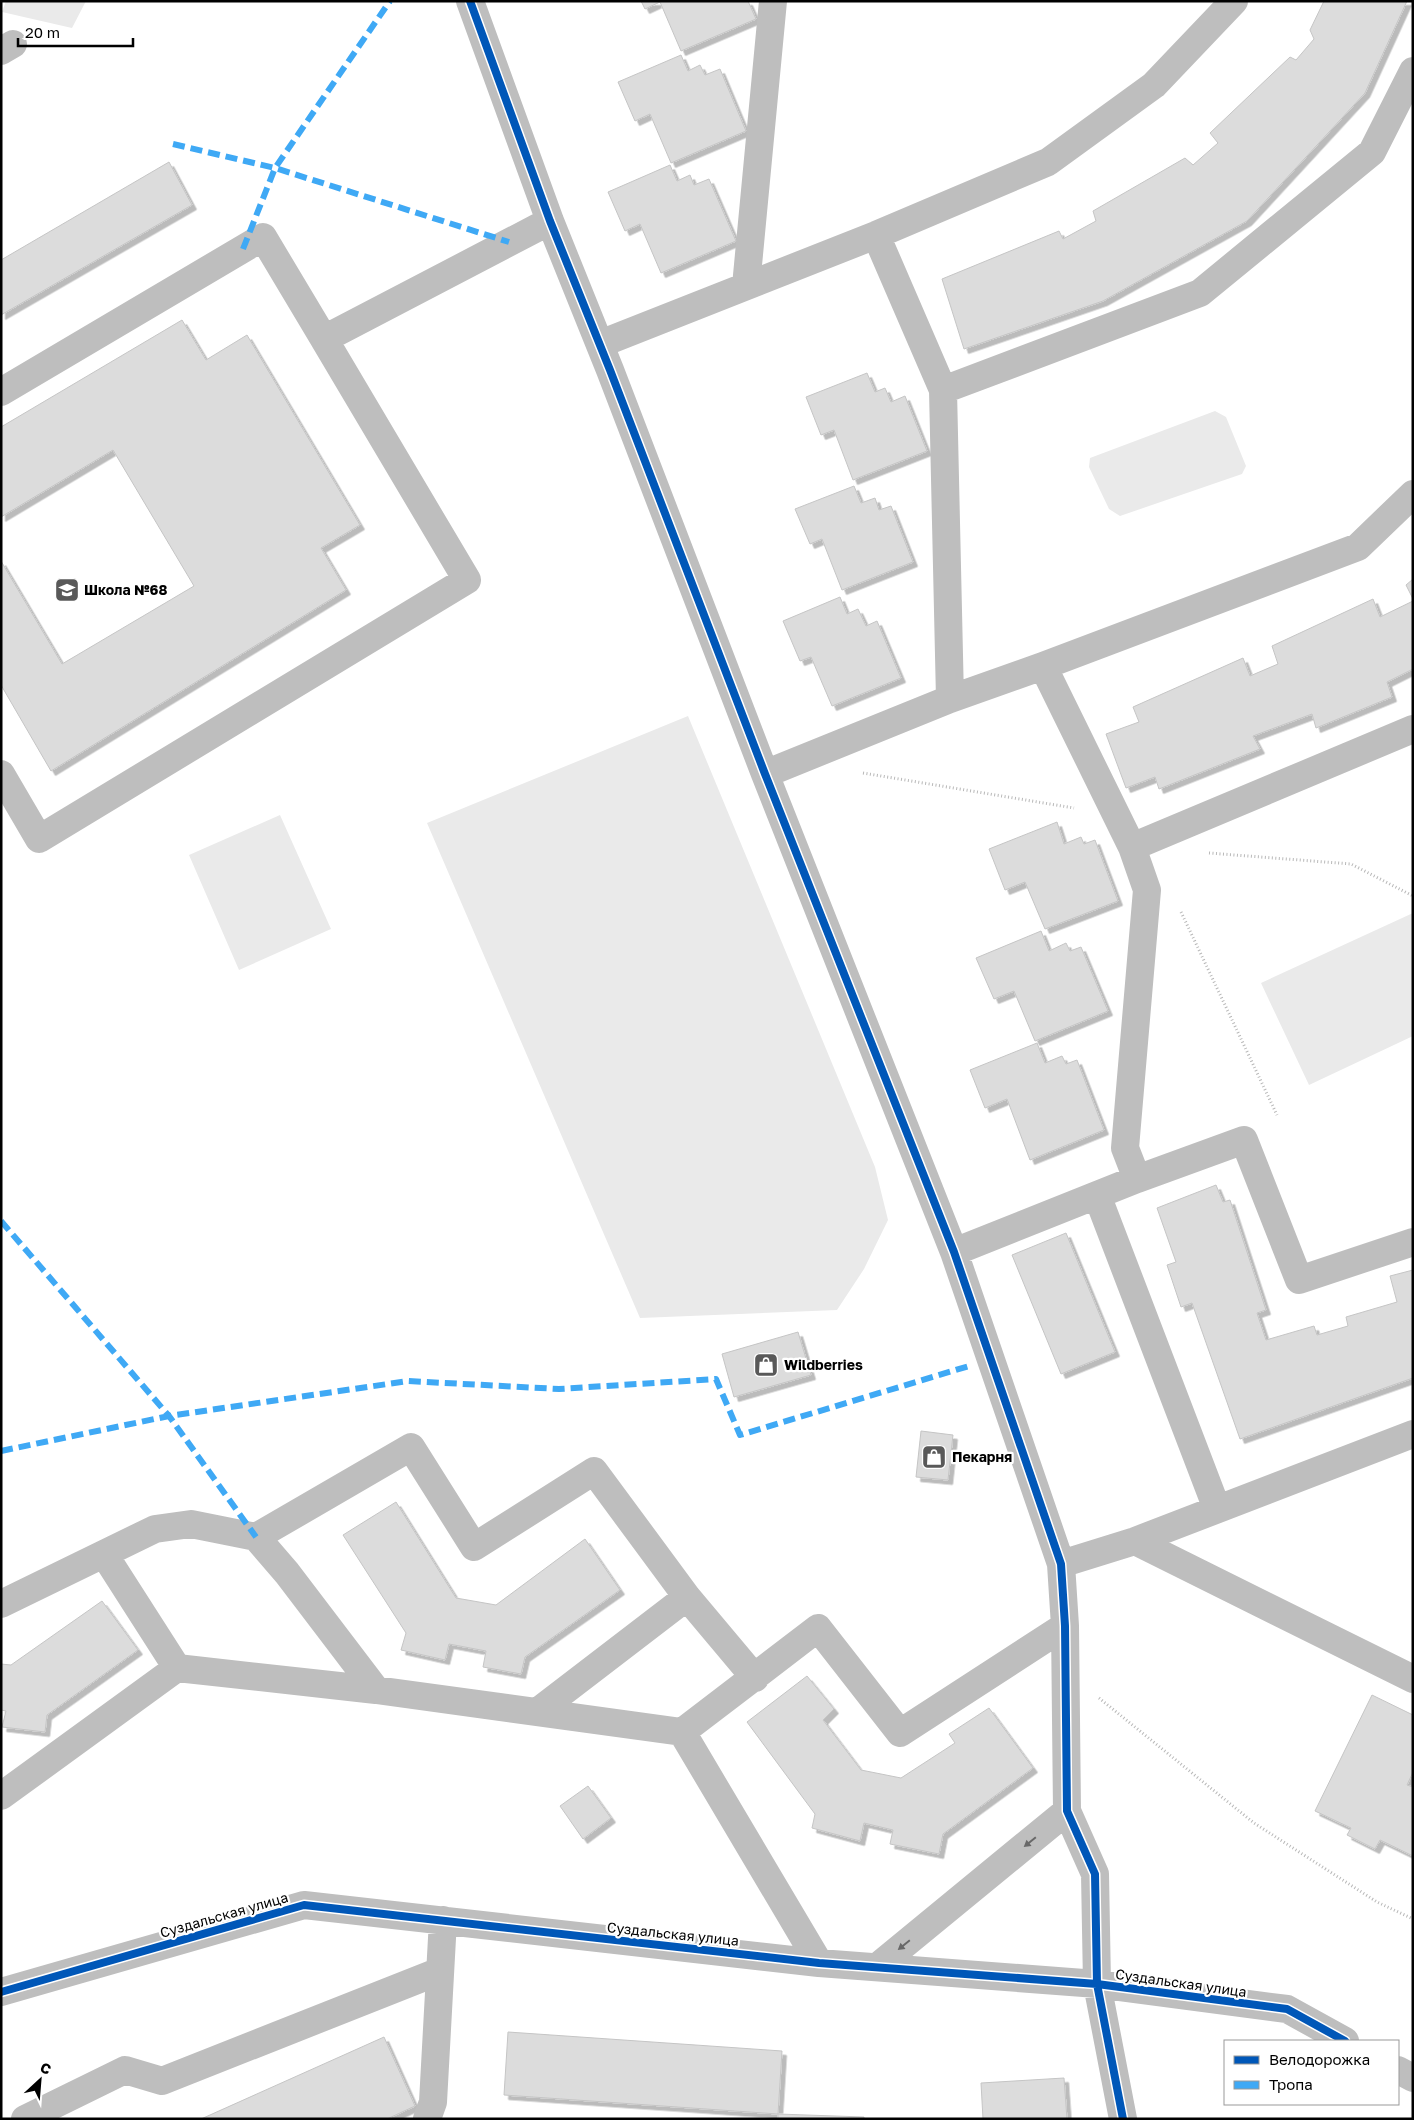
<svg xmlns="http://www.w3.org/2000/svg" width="1414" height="2120" font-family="'Golos Text',sans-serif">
<defs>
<filter id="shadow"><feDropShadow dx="4.5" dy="4.5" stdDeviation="0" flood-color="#0004"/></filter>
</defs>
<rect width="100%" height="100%" fill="#fff"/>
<!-- green -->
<path fill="#eaeaea" d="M 6,1 L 86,1 L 72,28 L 2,12 Z
M 1215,411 L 1226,417 L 1246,466 L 1242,474 L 1120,516 L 1109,509 L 1089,467 L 1090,458 Z
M 688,716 L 875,1167 L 888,1220 L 864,1269 L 837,1310 L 640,1318 L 427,823 Z
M 280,815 L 331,929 L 239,970 L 189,855 Z
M 1413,913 L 1413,1036 L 1309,1085 L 1261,983 Z"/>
<!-- building -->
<path fill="#dcdcdc" stroke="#c5c5c5" filter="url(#shadow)" d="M 641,1 L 748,1 L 756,19 L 681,51 L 660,2 L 645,9 Z
M 1324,1 L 1407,1 L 1365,93 L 1247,221 L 1103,301 L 964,349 L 942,279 L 1059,231 L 1063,239 L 1096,221 L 1093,211 L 1185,158 L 1193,165 L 1218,143 L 1210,133 L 1290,57 L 1296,60 L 1314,39 L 1310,30 Z
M 681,55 L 688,71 L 700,65 L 705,75 L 720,69 L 746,131 L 671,163 L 650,114 L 635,121 L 618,82 Z
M 169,162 L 192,205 L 1,315 L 1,260 Z
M 670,165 L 677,181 L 690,175 L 694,185 L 709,179 L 736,241 L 661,273 L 640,224 L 625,231 L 608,192 Z
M 182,320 L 206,360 L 247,335 L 360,525 L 321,548 L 346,590 L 51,771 L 1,685 L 1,561 L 62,664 L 194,586 L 113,450 L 1,517 L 1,427 Z
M 867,373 L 875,392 L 885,388 L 891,402 L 905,396 L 927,451 L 853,480 L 834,430 L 821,435 L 806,397 Z
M 854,486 L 861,503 L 875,498 L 879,510 L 891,506 L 913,562 L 842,590 L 822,539 L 810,544 L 795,509 Z
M 1413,579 L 1413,599 L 1406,585 Z
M 840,597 L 847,614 L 858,609 L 866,626 L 877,621 L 901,678 L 832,706 L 811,657 L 800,661 L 783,621 Z
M 1373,599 L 1380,617 L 1413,601 L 1413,669 L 1387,682 L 1392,697 L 1316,728 L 1312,714 L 1253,736 L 1260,749 L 1159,789 L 1155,777 L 1126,788 L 1106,734 L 1139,722 L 1133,707 L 1243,658 L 1250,676 L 1278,664 L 1272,646 Z
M 1057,822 L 1064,844 L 1081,837 L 1084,844 L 1095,840 L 1118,901 L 1045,929 L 1025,882 L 1005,890 L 989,849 Z
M 1041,931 L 1049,951 L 1066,943 L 1070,951 L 1081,947 L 1108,1011 L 1035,1041 L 1014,991 L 994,999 L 976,958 Z
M 1037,1043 L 1045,1063 L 1062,1056 L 1066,1064 L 1077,1060 L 1104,1130 L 1030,1160 L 1007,1099 L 985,1108 L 970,1070 Z
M 1216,1185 L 1223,1202 L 1230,1200 L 1266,1310 L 1257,1313 L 1266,1340 L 1314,1326 L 1317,1335 L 1348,1326 L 1346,1317 L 1397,1302 L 1390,1276 L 1413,1270 L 1413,1378 L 1240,1439 L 1192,1303 L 1181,1307 L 1167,1265 L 1176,1262 L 1157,1208 Z
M 1066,1233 L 1115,1352 L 1061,1374 L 1012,1255 Z
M 798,1332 L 811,1375 L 734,1397 L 722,1354 Z
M 921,1431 L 953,1435 L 948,1480 L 916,1477 Z
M 396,1502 L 456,1598 L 496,1605 L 585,1539 L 620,1590 L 525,1657 L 521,1674 L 483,1667 L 486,1651 L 449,1644 L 445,1660 L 401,1650 L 406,1633 L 343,1535 Z
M 102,1601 L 138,1650 L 47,1715 L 45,1732 L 2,1727 L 6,1711 L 1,1710 L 1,1664 L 11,1665 Z
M 807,1676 L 834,1709 L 823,1720 L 861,1770 L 901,1778 L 955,1743 L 949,1734 L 989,1708 L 1033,1768 L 943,1834 L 939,1854 L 890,1844 L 893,1830 L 864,1823 L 860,1841 L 812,1828 L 815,1814 L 747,1722 Z
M 1372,1695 L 1413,1715 L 1413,1772 L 1407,1785 L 1413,1787 L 1413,1856 L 1380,1840 L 1375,1849 L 1347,1835 L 1351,1828 L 1315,1811 Z
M 588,1786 L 611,1818 L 583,1839 L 560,1806 Z
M 508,2032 L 782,2051 L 778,2114 L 504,2095 Z
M 384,2037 L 415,2106 L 387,2119 L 201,2119 Z
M 1064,2078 L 1067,2119 L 983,2119 L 981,2083 Z
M 778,2114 L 864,2117 L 864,2119 L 778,2119 Z"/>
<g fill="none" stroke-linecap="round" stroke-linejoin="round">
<!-- path -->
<path stroke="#b8b8b8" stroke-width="3" stroke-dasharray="1 2.5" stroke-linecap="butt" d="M 863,773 L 1074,808
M 1209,853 L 1351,864 L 1413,896
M 1181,912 L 1277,1115
M 1099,1698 L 1254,1823 L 1377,1902 L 1413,1919"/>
<!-- minor -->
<path stroke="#bebebe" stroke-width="28" d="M 470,1 L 550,221 L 610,370 L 765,774 L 954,1252 L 1061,1564 L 1065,1626 L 1067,1811 L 1095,1874 L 1097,1984 L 1123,2119
M 1,51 L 13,44
M 876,235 L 943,390 L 950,699
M 746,286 L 773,1
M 600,344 L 876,235 L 1048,162 L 1154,85 L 1234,1
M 943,390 L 1200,293 L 1372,152 L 1413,71
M 1,392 L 263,237 L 324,339 L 550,221
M 1043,666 L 1132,847
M 1,774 L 39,839 L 467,580 L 324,339
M 765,774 L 950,699 L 1043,666 L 1358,547 L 1413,494
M 1137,1179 L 1244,1140 L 1299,1280 L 1413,1242
M 1097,1195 L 1217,1509
M 954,1252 L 1137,1179 L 1125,1148 L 1147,890 L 1132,847 L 1413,729
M 1135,1541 L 1413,1679
M 104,1554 L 177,1668
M 1061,1564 L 1135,1541 L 1413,1434
M 1,1604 L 155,1529 L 191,1524 L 256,1537
M 376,1690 L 287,1573 L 256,1537 L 411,1447 L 474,1547 L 594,1471 L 687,1597 L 755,1678
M 537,1712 L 687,1597
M 682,1732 L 819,1963
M 1,1796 L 177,1668 L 376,1690 L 682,1732 L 818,1628 L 900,1733 L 1065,1626
M 877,1967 L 1067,1811
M 1,1992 L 304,1905 L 819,1963 L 1097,1984 L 1287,2009 L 1345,2041
M 1398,2070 L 1413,2078
M 25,2119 L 125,2070 L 162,2081 L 440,1971
M 427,2119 L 433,2102 L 443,1920"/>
<!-- quiet -->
<path stroke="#3fa9f5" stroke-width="6" stroke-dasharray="12 6" stroke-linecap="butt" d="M 173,144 L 275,168 L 509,242
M 243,249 L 275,168 L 390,1
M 1,1221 L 169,1416 L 256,1537
M 1,1451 L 169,1416 L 408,1381 L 559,1389 L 716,1379 L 740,1435 L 969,1366"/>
<defs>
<path id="cycleway" d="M 470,1 L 550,221 L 610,370 L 765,774 L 954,1252 L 1061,1564 L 1065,1626 L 1067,1811 L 1095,1874 L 1097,1984 L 1123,2119
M 1,1992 L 304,1905 L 819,1963 L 1097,1984 L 1287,2009 L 1345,2041"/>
</defs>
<!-- cycleway casing -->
<use href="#cycleway" stroke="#fff" stroke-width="11"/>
<!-- cycleway -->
<use href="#cycleway" stroke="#0057b8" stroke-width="8"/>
</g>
<!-- one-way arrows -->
<defs><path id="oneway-solid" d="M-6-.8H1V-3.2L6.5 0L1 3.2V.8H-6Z" transform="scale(1.25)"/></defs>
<g fill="#686868">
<use href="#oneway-solid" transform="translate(1030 1842) rotate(141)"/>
<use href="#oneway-solid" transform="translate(904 1945) rotate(141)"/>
</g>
<!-- icons -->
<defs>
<symbol id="school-square" viewBox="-11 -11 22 22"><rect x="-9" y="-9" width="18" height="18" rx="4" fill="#595959" stroke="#fff"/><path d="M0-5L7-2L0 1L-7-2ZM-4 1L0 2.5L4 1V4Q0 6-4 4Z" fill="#fff"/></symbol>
<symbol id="shop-square" viewBox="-11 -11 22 22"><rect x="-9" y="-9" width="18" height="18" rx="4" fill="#595959" stroke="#fff"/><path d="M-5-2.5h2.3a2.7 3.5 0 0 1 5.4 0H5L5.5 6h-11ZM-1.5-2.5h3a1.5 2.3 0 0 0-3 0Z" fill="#fff"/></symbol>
</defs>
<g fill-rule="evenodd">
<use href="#school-square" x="53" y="576" width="28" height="28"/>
<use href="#shop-square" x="752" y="1351" width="28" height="28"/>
<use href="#shop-square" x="920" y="1443" width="28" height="28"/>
</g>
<g text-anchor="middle" stroke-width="4.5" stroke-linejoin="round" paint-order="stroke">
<!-- poi labels -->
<g font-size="14" font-weight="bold" fill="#000" stroke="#fff" text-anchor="start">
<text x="84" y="595">Школа №68</text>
<text x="784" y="1370">Wildberries</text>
<text x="952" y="1462">Пекарня</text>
</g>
<!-- street labels -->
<g font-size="14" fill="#000" stroke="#fff">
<text transform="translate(224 1915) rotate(-16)" y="5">Суздальская улица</text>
<text transform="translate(673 1934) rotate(6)" y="5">Суздальская улица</text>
<text transform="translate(1181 1983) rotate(8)" y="5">Суздальская улица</text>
</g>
</g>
<!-- border -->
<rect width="1414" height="2120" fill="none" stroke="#000000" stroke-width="5"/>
<!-- legend -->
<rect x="1224" y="2040" width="175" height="65" fill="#ffffff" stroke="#999999"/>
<rect x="1234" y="2056" width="25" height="8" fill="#0057b8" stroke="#999999"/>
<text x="1269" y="2065" font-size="15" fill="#000000">Велодорожка</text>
<rect x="1234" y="2081" width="25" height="8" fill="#3fa9f5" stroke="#999999"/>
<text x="1269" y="2090" font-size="15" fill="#000000">Тропа</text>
<!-- north arrow -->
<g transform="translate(40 2080) rotate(26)" stroke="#ffffff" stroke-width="4" paint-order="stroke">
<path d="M0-4L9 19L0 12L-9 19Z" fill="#000000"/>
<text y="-8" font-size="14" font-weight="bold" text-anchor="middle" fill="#000000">С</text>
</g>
<!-- scale -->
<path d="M18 38v8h115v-8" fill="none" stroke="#000000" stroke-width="2.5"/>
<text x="25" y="38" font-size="15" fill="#000000" stroke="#ffffff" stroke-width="4" paint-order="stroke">20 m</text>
</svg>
